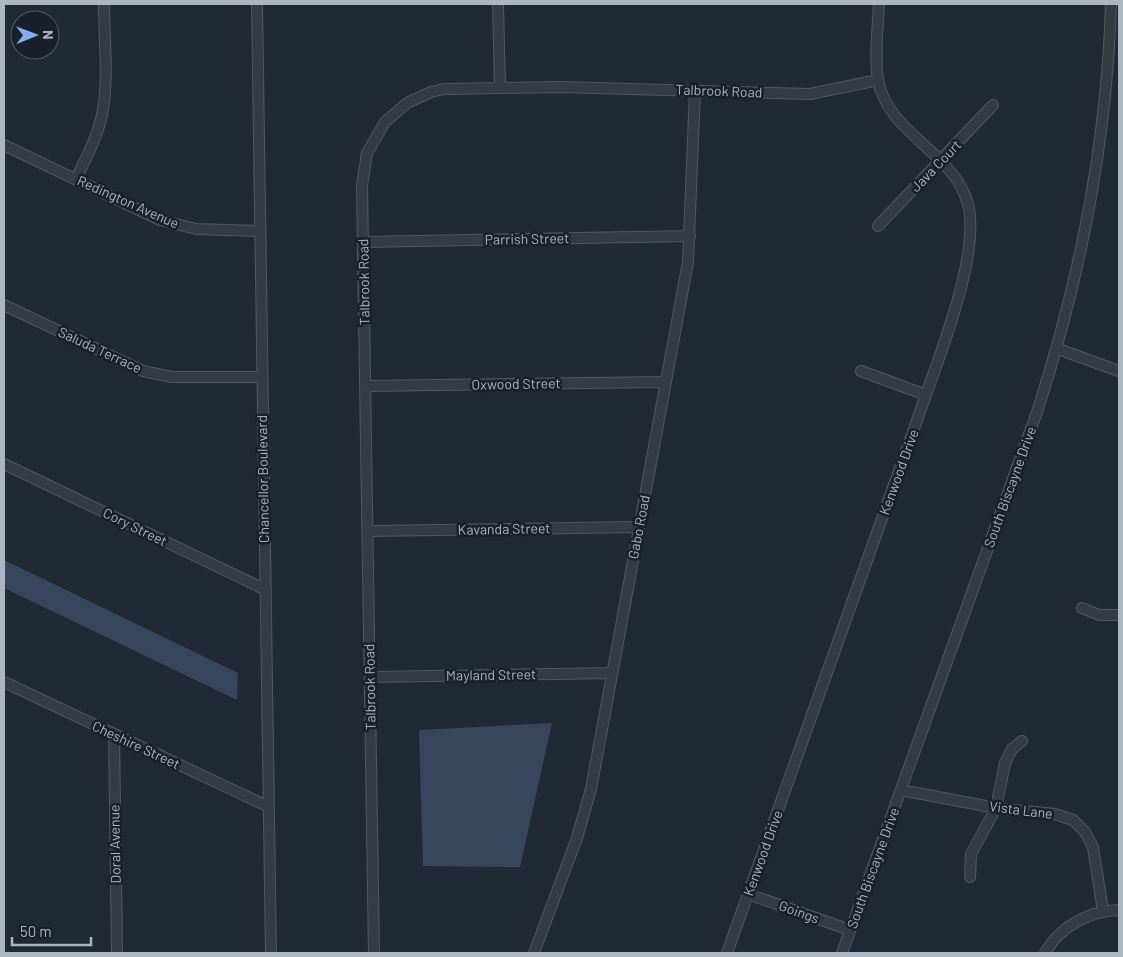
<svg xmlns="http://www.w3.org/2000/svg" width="1123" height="957" font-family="Barlow,sans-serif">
<rect width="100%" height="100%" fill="#212934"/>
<!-- water -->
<path fill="#37465c" d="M 4,560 L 238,673 L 237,700 L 4,588 Z
M 552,723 L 520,867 L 423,866 L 419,730 Z"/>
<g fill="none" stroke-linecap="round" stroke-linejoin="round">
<defs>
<path id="minor" d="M 257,4 L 271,953
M 498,4 L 500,87
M 4,145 L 160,220 L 196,229 L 259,231
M 76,179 C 86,158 97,138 102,115 C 109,80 104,40 104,4
M 878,226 L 993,105
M 363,242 L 690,236
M 4,305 L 143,371 L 172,377 L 261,377
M 1058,349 L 1119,371
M 861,371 L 926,395
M 365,386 L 666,382
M 4,464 L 266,590
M 368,531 L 639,527
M 1082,608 L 1099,615 L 1119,615
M 370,677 L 612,673
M 4,682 L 269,807
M 114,734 L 117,953
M 901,790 L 996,808 L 1055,814 L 1073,820 L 1085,832 L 1093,847 L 1103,911
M 970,877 L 971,854 L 996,808 L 1005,763 L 1012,749 L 1022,741
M 748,894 L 850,930
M 374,953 L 362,186 L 367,153 L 385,122 L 407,103 L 431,92 L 444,89 L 560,87 L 810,94 L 878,80
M 534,953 L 577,838 L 591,789 L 688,262 L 695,91
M 727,953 L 926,395 C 943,347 980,252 968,204 C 954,152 888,134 878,80 C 874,56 878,28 879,4
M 842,953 L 1037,412 C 1080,279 1107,143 1111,4
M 1045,953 C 1060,926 1089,911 1119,910"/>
</defs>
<!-- minor casing -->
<use href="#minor" stroke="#515863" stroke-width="12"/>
<!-- minor -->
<use href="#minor" stroke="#343b45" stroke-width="10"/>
</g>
<g text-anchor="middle" stroke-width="5" stroke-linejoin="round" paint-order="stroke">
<!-- street labels -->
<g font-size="14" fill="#aeb5c2" stroke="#1a2029">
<text transform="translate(719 91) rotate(2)" y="5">Talbrook Road</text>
<text transform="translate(936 166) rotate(-46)" y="5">Java Court</text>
<text transform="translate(128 202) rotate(24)" y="5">Redington Avenue</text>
<text transform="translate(527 239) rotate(-1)" y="5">Parrish Street</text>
<text transform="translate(364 282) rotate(-91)" y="5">Talbrook Road</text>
<text transform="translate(100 350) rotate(25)" y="5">Saluda Terrace</text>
<text transform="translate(516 384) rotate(-1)" y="5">Oxwood Street</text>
<text transform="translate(899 472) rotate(-70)" y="5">Kenwood Drive</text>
<text transform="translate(263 479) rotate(-91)" y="5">Chancellor Boulevard</text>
<text transform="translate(1010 487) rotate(-70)" y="5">South Biscayne Drive</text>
<text transform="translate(135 527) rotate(26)" y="5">Cory Street</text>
<text transform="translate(639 527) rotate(-79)" y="5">Gabo Road</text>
<text transform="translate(504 529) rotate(-1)" y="5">Kavanda Street</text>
<text transform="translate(491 675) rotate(-1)" y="5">Mayland Street</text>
<text transform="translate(370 687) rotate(-91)" y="5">Talbrook Road</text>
<text transform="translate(136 745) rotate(25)" y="5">Cheshire Street</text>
<text transform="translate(1021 810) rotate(7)" y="5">Vista Lane</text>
<text transform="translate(115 844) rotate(-91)" y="5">Doral Avenue</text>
<text transform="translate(763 853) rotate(-70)" y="5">Kenwood Drive</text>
<text transform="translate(873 868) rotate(-70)" y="5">South Biscayne Drive</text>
<text transform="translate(799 912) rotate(20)" y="5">Goings</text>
</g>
</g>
<!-- border -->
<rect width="1123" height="957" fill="none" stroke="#aeb5c2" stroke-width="10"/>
<!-- north arrow -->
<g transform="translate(35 35) rotate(89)"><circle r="24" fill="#1a2029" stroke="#555c66"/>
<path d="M0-4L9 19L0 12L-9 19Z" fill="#86acef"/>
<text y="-8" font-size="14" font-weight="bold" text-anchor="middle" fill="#aeb5c2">N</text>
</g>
<!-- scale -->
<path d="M12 937v8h79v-8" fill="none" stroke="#aeb5c2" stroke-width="2.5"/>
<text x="20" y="937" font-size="15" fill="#aeb5c2" stroke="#1a2029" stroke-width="4" paint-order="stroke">50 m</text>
</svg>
